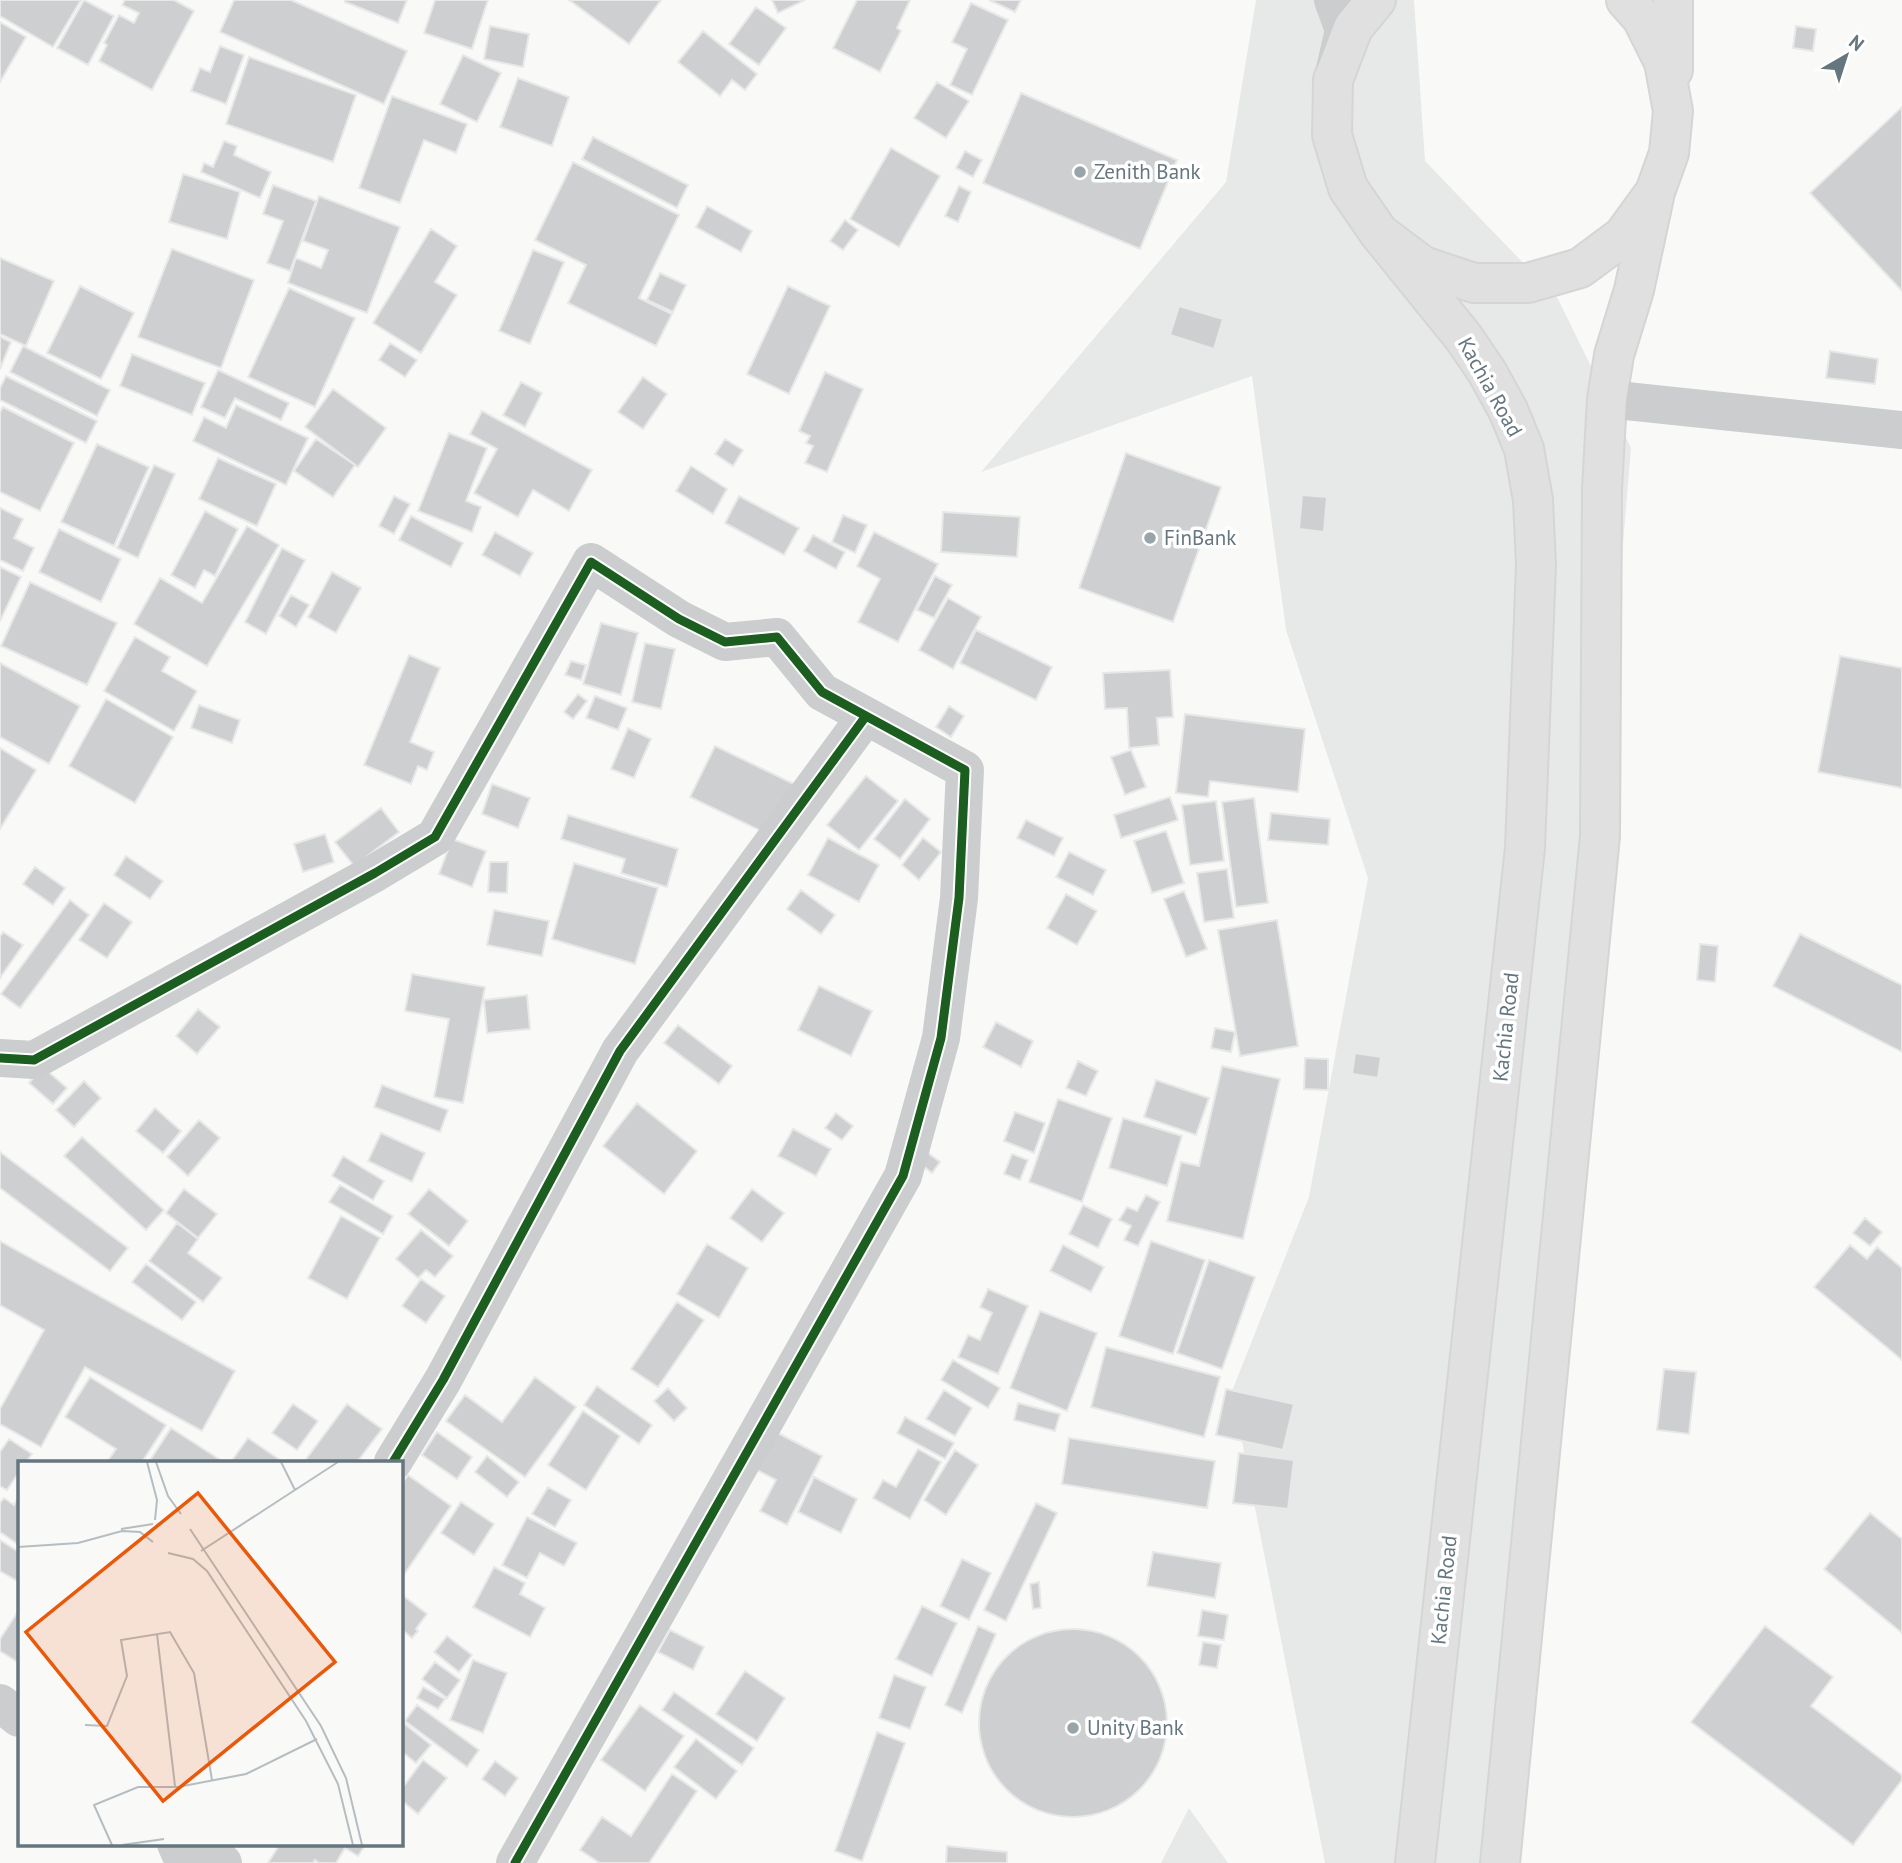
<svg xmlns="http://www.w3.org/2000/svg" width="1902" height="1863" font-family="'PT Sans',sans-serif">
<rect width="100%" height="100%" fill="#f9f9f8"/>
<!-- built -->
<path fill="#e7e9e8" d="M 1256,0 L 1414,0 L 1425,161 L 1558,299 L 1631,448 L 1593,903 L 1490,1863 L 1325,1863 L 1232,1391 L 1309,1197 L 1368,878 L 1286,630 L 1252,376 L 981,472 L 1226,182 Z
M 1189,1808 L 1228,1863 L 1161,1863 Z"/>
<!-- building -->
<path fill="#cecfd0" stroke="#e8e8e8" stroke-width="2" d="M 0,0 L 81,0 L 53,47 L 0,16 Z
M 84,0 L 114,16 L 88,65 L 57,48 Z
M 125,0 L 174,0 L 194,11 L 152,90 L 99,61 L 107,45 L 104,43 L 119,15 L 134,23 L 139,13 L 122,5 Z
M 234,0 L 291,0 L 407,51 L 384,104 L 220,32 Z
M 345,0 L 407,0 L 398,23 L 345,2 Z
M 435,0 L 488,0 L 472,49 L 424,33 Z
M 569,0 L 661,0 L 629,44 Z
M 772,0 L 805,0 L 778,13 Z
M 857,0 L 910,0 L 897,28 L 901,31 L 880,72 L 833,48 Z
M 989,0 L 1021,0 L 1015,12 Z
M 971,3 L 1008,20 L 972,95 L 950,85 L 967,49 L 952,42 Z
M 756,7 L 786,28 L 759,65 L 729,44 Z
M 0,22 L 26,37 L 0,82 Z
M 490,26 L 529,34 L 523,67 L 484,59 Z
M 1796,26 L 1816,29 L 1813,51 L 1793,48 Z
M 703,31 L 757,74 L 745,90 L 732,80 L 720,96 L 678,62 Z
M 220,46 L 244,55 L 226,104 L 191,91 L 200,68 L 210,72 Z
M 463,55 L 501,73 L 477,122 L 440,104 Z
M 249,57 L 356,95 L 333,162 L 226,124 Z
M 518,78 L 569,97 L 552,146 L 500,127 Z
M 937,82 L 969,101 L 946,138 L 914,118 Z
M 1021,93 L 1177,160 L 1140,249 L 983,183 Z
M 392,96 L 467,124 L 456,153 L 424,140 L 400,203 L 359,188 Z
M 1902,107 L 1902,291 L 1810,193 Z
M 593,137 L 688,185 L 677,208 L 582,159 Z
M 224,141 L 237,146 L 234,155 L 271,172 L 260,198 L 201,172 L 204,163 L 213,167 Z
M 891,148 L 940,176 L 899,247 L 850,219 Z
M 965,151 L 982,160 L 973,177 L 956,168 Z
M 573,162 L 679,215 L 639,298 L 672,314 L 656,346 L 568,303 L 586,265 L 535,240 Z
M 183,174 L 240,192 L 227,239 L 169,222 Z
M 273,185 L 316,201 L 290,271 L 267,263 L 283,221 L 263,214 Z
M 959,186 L 971,192 L 958,222 L 945,216 Z
M 319,196 L 400,227 L 367,313 L 288,283 L 296,258 L 321,268 L 328,250 L 303,241 Z
M 707,206 L 752,231 L 741,252 L 696,227 Z
M 845,220 L 858,230 L 843,250 L 830,241 Z
M 431,229 L 457,246 L 435,282 L 457,295 L 421,353 L 373,323 Z
M 172,249 L 254,280 L 221,368 L 138,337 Z
M 533,250 L 564,262 L 530,344 L 499,331 Z
M 0,258 L 54,281 L 26,346 L 0,334 Z
M 660,273 L 686,285 L 673,312 L 647,300 Z
M 80,286 L 134,313 L 101,379 L 47,353 Z
M 788,286 L 830,306 L 789,394 L 747,374 Z
M 289,288 L 355,318 L 315,407 L 248,377 Z
M 1179,306 L 1223,319 L 1214,349 L 1170,335 Z
M 0,337 L 11,342 L 0,369 Z
M 390,343 L 417,360 L 405,377 L 379,360 Z
M 23,346 L 110,390 L 97,416 L 10,372 Z
M 1830,351 L 1878,359 L 1875,384 L 1826,378 Z
M 132,354 L 205,383 L 192,415 L 120,386 Z
M 218,370 L 289,403 L 281,420 L 235,398 L 225,418 L 201,407 Z
M 825,372 L 863,389 L 827,472 L 805,463 L 813,446 L 806,443 L 810,436 L 799,431 Z
M 6,376 L 97,421 L 86,443 L 0,400 L 0,388 Z
M 643,377 L 667,394 L 643,429 L 618,412 Z
M 521,382 L 542,393 L 525,427 L 503,415 Z
M 333,389 L 386,428 L 358,467 L 305,427 Z
M 236,405 L 308,438 L 286,485 L 193,441 L 204,417 L 226,428 Z
M 3,407 L 74,443 L 40,511 L 0,492 L 0,412 Z
M 482,411 L 592,470 L 569,511 L 533,490 L 518,517 L 474,493 L 497,449 L 470,434 Z
M 449,433 L 487,448 L 466,501 L 481,507 L 472,532 L 418,511 Z
M 316,439 L 355,465 L 333,497 L 294,471 Z
M 725,439 L 743,450 L 733,466 L 715,454 Z
M 97,444 L 149,467 L 114,546 L 61,522 Z
M 1126,453 L 1221,487 L 1173,622 L 1079,588 Z
M 218,458 L 276,484 L 257,526 L 199,499 Z
M 154,465 L 175,474 L 138,558 L 117,548 Z
M 691,466 L 727,489 L 713,514 L 676,491 Z
M 1302,495 L 1327,497 L 1324,532 L 1299,529 Z
M 394,496 L 410,504 L 394,534 L 379,526 Z
M 739,496 L 799,528 L 784,555 L 725,523 Z
M 0,508 L 23,519 L 14,538 L 34,548 L 23,571 L 0,560 Z
M 205,511 L 238,529 L 215,576 L 204,570 L 195,588 L 171,575 Z
M 943,512 L 1020,517 L 1017,557 L 941,552 Z
M 843,515 L 867,525 L 855,553 L 832,542 Z
M 411,516 L 463,543 L 451,567 L 399,540 Z
M 247,526 L 279,545 L 207,666 L 134,624 L 160,578 L 202,603 Z
M 59,529 L 121,559 L 101,602 L 39,572 Z
M 495,532 L 533,553 L 520,576 L 482,555 Z
M 874,532 L 938,564 L 898,642 L 858,622 L 880,579 L 857,566 Z
M 813,535 L 845,552 L 836,569 L 804,551 Z
M 282,548 L 305,560 L 266,634 L 245,622 Z
M 0,567 L 21,577 L 0,621 Z
M 332,572 L 361,588 L 336,633 L 308,617 Z
M 935,576 L 952,585 L 934,618 L 917,610 Z
M 30,582 L 117,623 L 87,685 L 1,646 Z
M 291,595 L 309,605 L 296,627 L 279,616 Z
M 948,598 L 981,617 L 953,669 L 919,650 Z
M 601,623 L 638,633 L 621,695 L 583,684 Z
M 976,630 L 1052,667 L 1036,700 L 960,663 Z
M 135,637 L 170,657 L 162,671 L 197,691 L 174,731 L 104,691 Z
M 645,643 L 675,649 L 661,709 L 632,702 Z
M 409,655 L 440,668 L 410,742 L 434,752 L 427,770 L 418,766 L 411,784 L 364,765 Z
M 1840,656 L 1902,668 L 1902,788 L 1818,772 Z
M 571,661 L 586,665 L 581,680 L 565,675 Z
M 0,663 L 80,706 L 49,764 L 0,737 Z
M 1170,670 L 1173,717 L 1157,718 L 1159,745 L 1129,748 L 1127,708 L 1105,709 L 1103,673 Z
M 578,694 L 587,701 L 573,719 L 564,712 Z
M 595,696 L 627,708 L 618,730 L 586,718 Z
M 106,699 L 173,737 L 135,803 L 69,766 Z
M 199,705 L 240,720 L 232,743 L 191,728 Z
M 949,706 L 964,716 L 951,737 L 936,727 Z
M 1185,714 L 1305,729 L 1298,792 L 1210,781 L 1208,797 L 1176,793 Z
M 628,728 L 651,739 L 634,778 L 611,769 Z
M 715,746 L 798,786 L 774,837 L 690,797 Z
M 0,748 L 36,770 L 0,829 Z
M 1131,750 L 1146,787 L 1125,795 L 1111,757 Z
M 866,776 L 898,801 L 859,850 L 827,825 Z
M 492,784 L 530,798 L 518,828 L 482,814 Z
M 1170,797 L 1178,820 L 1121,838 L 1114,815 Z
M 1254,798 L 1268,903 L 1236,907 L 1222,802 Z
M 905,799 L 930,819 L 900,859 L 874,839 Z
M 1216,801 L 1224,861 L 1190,865 L 1182,805 Z
M 381,808 L 399,832 L 354,866 L 335,842 Z
M 1271,813 L 1330,819 L 1328,845 L 1268,840 Z
M 568,815 L 678,849 L 667,887 L 621,873 L 625,859 L 561,839 Z
M 1026,820 L 1063,838 L 1054,856 L 1017,838 Z
M 1166,831 L 1184,883 L 1152,893 L 1134,841 Z
M 325,834 L 334,862 L 303,872 L 294,844 Z
M 828,838 L 879,865 L 859,902 L 808,875 Z
M 923,838 L 941,852 L 919,880 L 902,865 Z
M 452,839 L 486,851 L 472,887 L 439,874 Z
M 1069,852 L 1106,870 L 1093,895 L 1056,877 Z
M 126,856 L 163,881 L 150,899 L 114,875 Z
M 490,862 L 508,862 L 507,893 L 488,892 Z
M 574,863 L 658,888 L 635,964 L 552,939 Z
M 35,867 L 65,888 L 53,905 L 23,884 Z
M 1227,869 L 1234,918 L 1204,922 L 1197,873 Z
M 801,890 L 835,915 L 821,934 L 787,909 Z
M 1184,891 L 1207,949 L 1186,957 L 1164,899 Z
M 1066,894 L 1097,911 L 1077,945 L 1047,928 Z
M 70,900 L 89,915 L 20,1008 L 1,994 Z
M 104,903 L 132,922 L 107,958 L 79,940 Z
M 494,910 L 549,921 L 542,956 L 487,945 Z
M 1277,920 L 1298,1046 L 1240,1056 L 1218,930 Z
M 3,932 L 23,945 L 0,978 L 0,937 Z
M 1800,934 L 1902,985 L 1902,1052 L 1773,986 Z
M 1700,944 L 1718,946 L 1715,982 L 1697,980 Z
M 412,974 L 485,987 L 463,1103 L 434,1097 L 449,1019 L 405,1011 Z
M 819,986 L 872,1011 L 851,1056 L 798,1030 Z
M 527,995 L 530,1029 L 487,1033 L 484,1000 Z
M 198,1009 L 220,1027 L 197,1054 L 176,1036 Z
M 996,1022 L 1033,1041 L 1021,1067 L 983,1047 Z
M 678,1025 L 732,1066 L 719,1084 L 664,1043 Z
M 1215,1028 L 1235,1032 L 1231,1052 L 1211,1048 Z
M 1355,1053 L 1381,1057 L 1378,1078 L 1352,1074 Z
M 1305,1058 L 1328,1059 L 1328,1090 L 1304,1089 Z
M 1078,1061 L 1098,1071 L 1086,1096 L 1066,1088 Z
M 1222,1066 L 1280,1079 L 1243,1239 L 1167,1221 L 1181,1162 L 1199,1166 Z
M 43,1067 L 67,1088 L 53,1104 L 29,1083 Z
M 1156,1080 L 1209,1098 L 1196,1135 L 1144,1117 Z
M 84,1081 L 101,1098 L 74,1127 L 56,1110 Z
M 382,1085 L 448,1110 L 440,1132 L 374,1107 Z
M 1058,1099 L 1112,1118 L 1082,1202 L 1029,1182 Z
M 637,1103 L 697,1151 L 664,1194 L 603,1146 Z
M 155,1108 L 181,1131 L 163,1153 L 136,1131 Z
M 1015,1112 L 1045,1123 L 1034,1153 L 1004,1141 Z
M 836,1113 L 853,1126 L 842,1140 L 825,1128 Z
M 1123,1118 L 1182,1136 L 1167,1186 L 1109,1168 Z
M 199,1120 L 220,1138 L 188,1176 L 167,1157 Z
M 793,1129 L 831,1149 L 816,1176 L 778,1156 Z
M 381,1133 L 425,1153 L 412,1182 L 368,1161 Z
M 82,1137 L 164,1210 L 146,1230 L 64,1156 Z
M 920,1147 L 940,1162 L 932,1173 L 912,1157 Z
M 0,1152 L 128,1248 L 110,1271 L 0,1188 Z
M 1012,1154 L 1028,1160 L 1020,1180 L 1004,1174 Z
M 343,1156 L 384,1181 L 373,1200 L 332,1176 Z
M 340,1185 L 393,1216 L 383,1234 L 329,1202 Z
M 184,1189 L 217,1214 L 198,1238 L 166,1213 Z
M 429,1189 L 468,1221 L 449,1246 L 408,1214 Z
M 752,1189 L 784,1213 L 762,1242 L 730,1218 Z
M 1146,1195 L 1160,1202 L 1138,1246 L 1124,1240 L 1131,1226 L 1119,1220 L 1127,1207 L 1137,1211 Z
M 1083,1205 L 1112,1219 L 1098,1248 L 1069,1234 Z
M 341,1216 L 380,1238 L 347,1299 L 308,1278 Z
M 1865,1218 L 1882,1232 L 1870,1246 L 1853,1233 Z
M 177,1223 L 198,1239 L 188,1253 L 222,1278 L 203,1302 L 149,1261 Z
M 421,1230 L 453,1256 L 435,1277 L 426,1270 L 418,1278 L 396,1259 Z
M 0,1241 L 235,1371 L 202,1431 L 85,1367 L 41,1447 L 0,1424 L 0,1409 L 44,1330 L 0,1305 Z
M 1151,1241 L 1205,1260 L 1173,1354 L 1119,1336 Z
M 707,1244 L 748,1268 L 719,1318 L 677,1294 Z
M 1063,1245 L 1104,1267 L 1091,1292 L 1050,1271 Z
M 1850,1245 L 1867,1259 L 1877,1247 L 1902,1268 L 1902,1360 L 1814,1287 Z
M 1209,1260 L 1255,1277 L 1222,1369 L 1177,1353 Z
M 146,1264 L 196,1302 L 182,1320 L 132,1282 Z
M 421,1279 L 445,1296 L 426,1323 L 402,1306 Z
M 988,1289 L 1028,1306 L 998,1374 L 958,1357 L 968,1335 L 980,1340 L 992,1313 L 980,1307 Z
M 677,1302 L 704,1320 L 658,1387 L 631,1369 Z
M 1040,1311 L 1097,1333 L 1067,1411 L 1010,1388 Z
M 1106,1347 L 1220,1377 L 1204,1437 L 1091,1407 Z
M 953,1360 L 1000,1388 L 988,1408 L 941,1380 Z
M 1664,1369 L 1696,1372 L 1689,1434 L 1657,1430 Z
M 90,1377 L 166,1425 L 142,1462 L 107,1462 L 116,1449 L 65,1417 Z
M 535,1377 L 576,1407 L 525,1477 L 446,1421 L 465,1395 L 502,1422 Z
M 597,1386 L 652,1425 L 639,1444 L 584,1405 Z
M 668,1388 L 687,1408 L 674,1421 L 654,1401 Z
M 1226,1389 L 1294,1404 L 1283,1450 L 1216,1435 Z
M 944,1390 L 972,1408 L 955,1436 L 926,1419 Z
M 1018,1403 L 1060,1414 L 1055,1431 L 1014,1420 Z
M 293,1404 L 318,1421 L 297,1450 L 272,1433 Z
M 347,1404 L 382,1429 L 357,1462 L 304,1462 Z
M 583,1411 L 620,1436 L 586,1490 L 548,1465 Z
M 905,1417 L 954,1443 L 945,1459 L 897,1433 Z
M 171,1428 L 222,1461 L 149,1462 Z
M 437,1432 L 472,1457 L 457,1479 L 422,1455 Z
M 776,1432 L 822,1456 L 787,1525 L 760,1511 L 776,1480 L 757,1470 Z
M 248,1438 L 283,1462 L 231,1462 Z
M 1069,1438 L 1215,1461 L 1207,1508 L 1062,1484 Z
M 9,1439 L 32,1454 L 26,1462 L 19,1462 L 19,1472 L 7,1490 L 0,1486 L 0,1452 Z
M 918,1449 L 941,1462 L 910,1519 L 873,1498 L 883,1480 L 896,1487 Z
M 955,1450 L 978,1465 L 946,1515 L 924,1500 Z
M 1239,1453 L 1294,1460 L 1288,1509 L 1233,1503 Z
M 487,1456 L 519,1482 L 507,1497 L 475,1472 Z
M 408,1475 L 451,1506 L 401,1579 L 401,1485 Z
M 814,1477 L 857,1499 L 841,1533 L 798,1512 Z
M 548,1487 L 571,1500 L 555,1527 L 532,1514 Z
M 19,1496 L 19,1545 L 0,1532 L 0,1503 L 4,1498 L 14,1505 Z
M 461,1502 L 494,1524 L 474,1555 L 441,1533 Z
M 1036,1503 L 1057,1513 L 1006,1621 L 984,1610 Z
M 1870,1513 L 1902,1539 L 1902,1633 L 1824,1569 Z
M 527,1517 L 577,1543 L 564,1566 L 540,1553 L 527,1578 L 502,1565 Z
M 0,1540 L 19,1552 L 19,1582 L 0,1571 Z
M 1153,1552 L 1221,1563 L 1215,1598 L 1147,1586 Z
M 962,1559 L 991,1573 L 969,1620 L 940,1606 Z
M 494,1567 L 525,1583 L 520,1594 L 545,1608 L 530,1637 L 473,1607 Z
M 1039,1582 L 1041,1608 L 1033,1609 L 1030,1584 Z
M 401,1594 L 427,1614 L 416,1629 L 418,1631 L 412,1638 L 401,1629 Z
M 922,1606 L 957,1623 L 932,1676 L 896,1659 Z
M 19,1610 L 19,1663 L 0,1651 L 0,1639 Z
M 1202,1610 L 1228,1615 L 1224,1640 L 1198,1636 Z
M 978,1626 L 996,1634 L 962,1713 L 945,1705 Z
M 1765,1626 L 1833,1677 L 1811,1706 L 1902,1775 L 1902,1780 L 1853,1845 L 1691,1722 Z
M979 1723a94 94 0 1 1 188 0a94 94 0 1 1-188 0Z
M 670,1630 L 704,1647 L 693,1670 L 658,1652 Z
M 447,1636 L 472,1655 L 459,1672 L 434,1652 Z
M 1203,1642 L 1221,1645 L 1217,1668 L 1199,1665 Z
M 473,1660 L 507,1673 L 483,1733 L 450,1720 Z
M 435,1662 L 460,1680 L 447,1698 L 422,1679 Z
M 745,1671 L 785,1698 L 757,1741 L 716,1714 Z
M 894,1675 L 926,1687 L 910,1729 L 879,1718 Z
M 423,1687 L 445,1699 L 438,1709 L 417,1698 Z
M 674,1692 L 754,1748 L 742,1765 L 662,1710 Z
M 417,1705 L 479,1750 L 467,1767 L 405,1721 Z
M 640,1705 L 684,1736 L 645,1791 L 601,1760 Z
M 401,1721 L 431,1745 L 416,1763 L 401,1751 Z
M 877,1732 L 905,1743 L 862,1861 L 835,1851 Z
M 696,1739 L 737,1771 L 716,1799 L 674,1767 Z
M 423,1760 L 447,1778 L 418,1814 L 401,1800 L 401,1790 Z
M 495,1761 L 518,1778 L 505,1796 L 482,1779 Z
M 672,1774 L 697,1791 L 649,1863 L 597,1863 L 598,1862 L 580,1850 L 602,1817 L 631,1836 Z
M 280,1844 L 366,1844 L 358,1856 L 345,1848 L 336,1863 L 319,1863 L 315,1860 L 313,1863 L 268,1863 Z
M 947,1846 L 1007,1852 L 1007,1863 L 946,1863 Z"/>
<g fill="none" stroke-linecap="round" stroke-linejoin="round">
<defs>
<path id="major" d="M 1376,0 L 1353,28 L 1333,80 L 1332,135 L 1348,188 L 1379,233 L 1423,266 L 1474,283 L 1528,283 L 1580,268 L 1623,236 L 1655,192 L 1669,153 L 1673,111 L 1664,62 L 1642,18 L 1626,0
M 1673,70 L 1673,0
M 1379,233 L 1464,338 L 1487,372 L 1508,410 L 1524,449 L 1533,500 L 1536,565 L 1525,848 L 1415,1863
M 1500,1863 L 1600,836 L 1602,489 L 1607,399 L 1614,355 L 1634,290 L 1655,192"/>
</defs>
<!-- major casing -->
<use href="#major" stroke="#d5d5d5" stroke-width="42"/>
<!-- minor -->
<path stroke="#cbcdce" stroke-width="38" d="M 1333,0 L 1344,30 L 1336,65
M 1607,399 L 1902,430
M 0,1058 L 34,1060 L 375,873 L 435,837 L 591,562 L 679,619 L 725,642 L 777,637 L 822,692 L 965,770 L 959,898 L 941,1038 L 903,1176 L 515,1863
M 393,1462 L 443,1380 L 620,1051 L 866,716
M 0,1703 L 19,1718
M 176,1844 L 180,1853 L 223,1863"/>
<!-- major -->
<use href="#major" stroke="#e0e0e1" stroke-width="38"/>
<defs>
<path id="cycleway" d="M 0,1058 L 34,1060 L 375,873 L 435,837 L 591,562 L 679,619 L 725,642 L 777,637 L 822,692 L 965,770 L 959,898 L 941,1038 L 903,1176 L 515,1863
M 393,1462 L 443,1380 L 620,1051 L 866,716"/>
</defs>
<!-- cycleway casing -->
<use href="#cycleway" stroke="#fff" stroke-width="13"/>
<!-- cycleway -->
<use href="#cycleway" stroke="#1b5e20" stroke-width="9"/>
</g>
<!-- markers -->
<g fill="#99a4a9" stroke="#fff" stroke-width="2.5">
<circle cx="1080" cy="172" r="7"/>
<circle cx="1150" cy="538" r="7"/>
<circle cx="1073" cy="1728" r="7"/>
</g>
<g text-anchor="middle" stroke-width="7" stroke-linejoin="round" paint-order="stroke">
<!-- poi labels -->
<g font-size="21" fill="#66767f" stroke="#fff" text-anchor="start">
<text x="1094" y="179">Zenith Bank</text>
<text x="1164" y="545">FinBank</text>
<text x="1087" y="1735">Unity Bank</text>
</g>
<!-- street labels -->
<g font-size="21" fill="#66767f" stroke="#fff">
<text transform="translate(1490 387) rotate(61)" y="7">Kachia Road</text>
<text transform="translate(1506 1027) rotate(-84)" y="7">Kachia Road</text>
<text transform="translate(1444 1590) rotate(-84)" y="7">Kachia Road</text>
</g>
</g>
<!-- overview -->
<g transform="translate(18 1461)">
<rect width="385" height="385" fill="#f9f9f8"/>
<path fill="none" stroke="#b5bdc1" stroke-width="2" d="M 129,1 L 139,39 L 137,59M 138,1 L 150,35 L 163,53M 263,1 L 277,29M 103,68 L 135,63M 172,68 L 303,265 L 328,317 L 344,384M 0,86 L 60,82 L 104,70 L 122,71 L 135,81M 183,90 L 320,1M 150,92 L 175,98 L 189,110 L 288,260 L 320,323 L 335,384M 139,173 L 157,325M 67,264 L 89,265 L 109,215 L 103,179 L 152,171 L 176,212 L 194,319M 94,384 L 76,344 L 120,326 L 160,326 L 228,313 L 299,278M 104,384 L 146,378"/>
<path fill="#e8590c" fill-opacity="0.15" stroke="#e8590c" stroke-width="3.5" d="M 180,32 L 317,201 L 145,340 L 8,171 Z"/>
<rect width="385" height="385" fill="none" stroke="#66767f" stroke-width="3.5"/>
</g>
<!-- north arrow -->
<g transform="translate(1846 56) rotate(39)" stroke="#ffffff" stroke-width="5" paint-order="stroke">
<path d="M0-5L12 26L0 18L-12 26Z" fill="#66767f"/>
<text y="-10" font-size="19" font-weight="bold" text-anchor="middle" fill="#66767f">N</text>
</g>
</svg>
